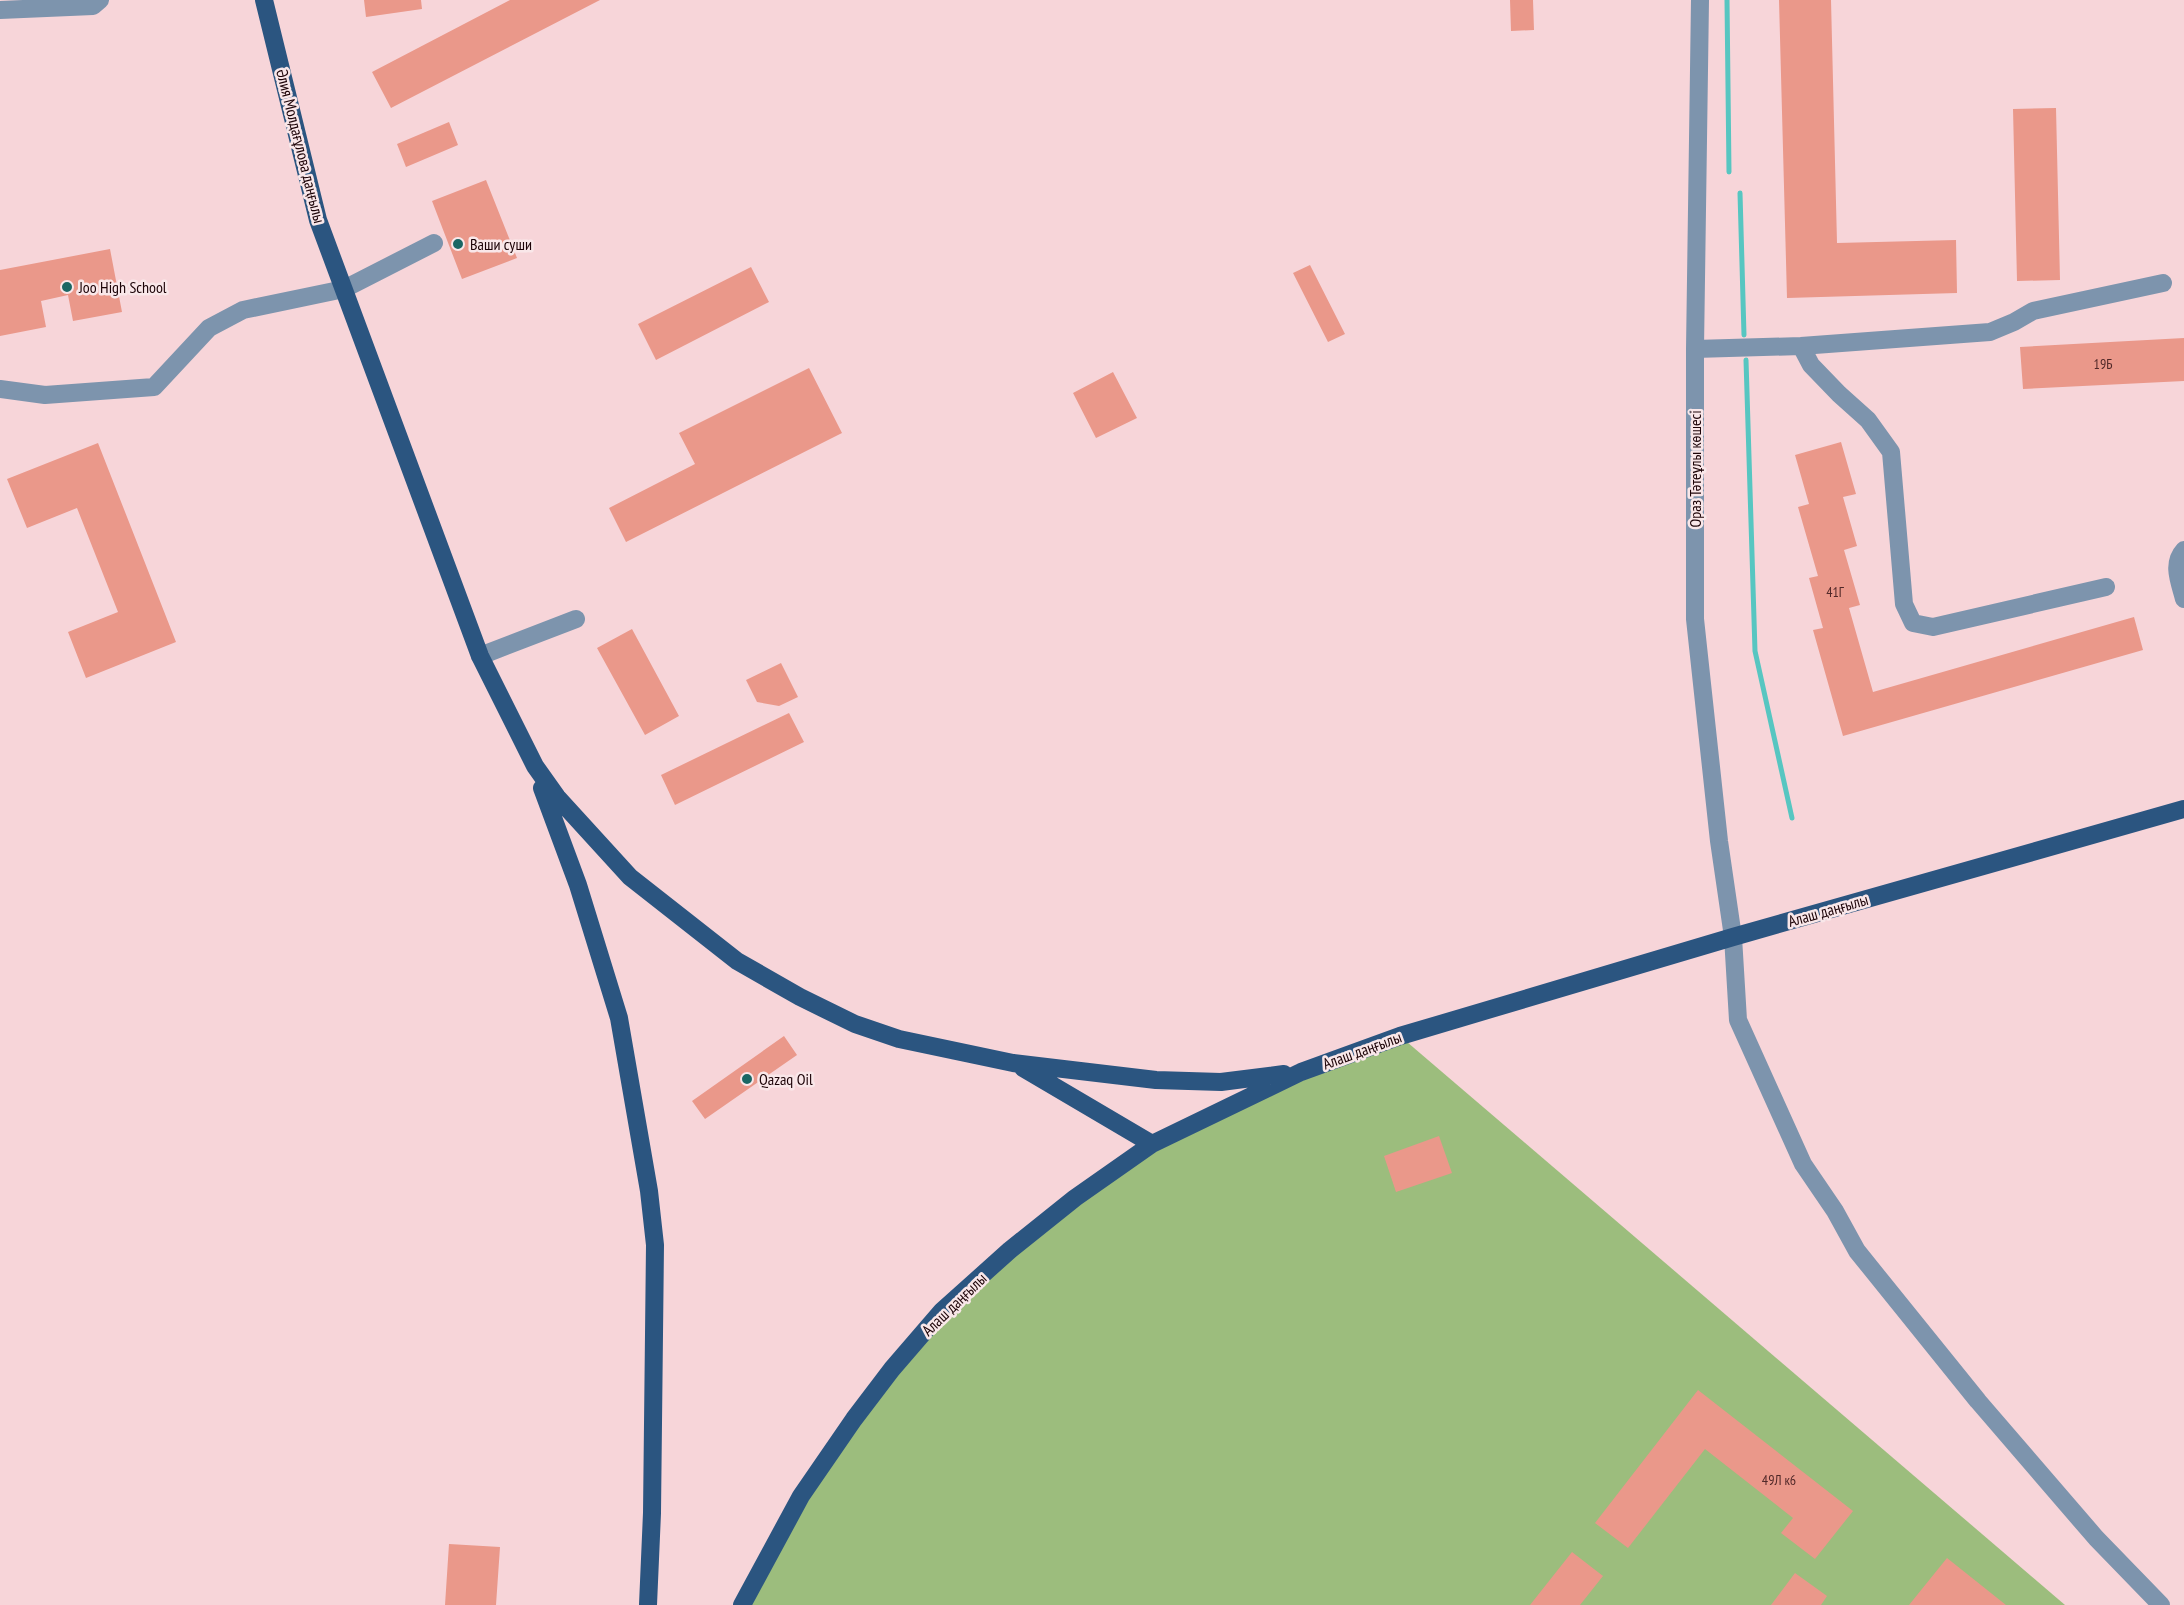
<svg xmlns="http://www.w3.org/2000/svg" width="2184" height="1605" font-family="'PT Sans Narrow',sans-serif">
<rect width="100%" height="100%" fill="#f7d5d9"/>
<!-- green -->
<path fill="#9cbd7d" d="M 1400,1036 L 2065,1605 L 742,1605 L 801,1496 L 942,1311 L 1152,1144 Z"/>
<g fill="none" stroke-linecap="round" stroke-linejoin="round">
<!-- stream -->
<path stroke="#57c6c1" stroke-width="5" d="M 1727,0 L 1729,172
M 1740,193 L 1744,335
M 1746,360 L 1755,651 L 1792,818"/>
</g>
<!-- building -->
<path fill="#ea988a" d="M 364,0 L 421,0 L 422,9 L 366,17 Z
M 510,0 L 600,0 L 391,108 L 372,72 Z
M 1510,0 L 1533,0 L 1534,30 L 1511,31 Z
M 1779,0 L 1831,0 L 1837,243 L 1956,240 L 1957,293 L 1787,298 Z
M 2056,108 L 2060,280 L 2017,281 L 2013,109 Z
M 449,122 L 458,145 L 406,167 L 397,144 Z
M 486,180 L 517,258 L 462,279 L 432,201 Z
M 110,249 L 122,312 L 73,321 L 68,295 L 41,301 L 46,327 L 0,336 L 0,270 Z
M 1310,265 L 1345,334 L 1328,342 L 1293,273 Z
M 751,267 L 769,302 L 656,360 L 638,324 Z
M 2184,338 L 2184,381 L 2023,389 L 2020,347 Z
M 809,368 L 842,433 L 626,542 L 609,508 L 695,464 L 679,433 Z
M 1113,372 L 1137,418 L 1096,438 L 1073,393 Z
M 1841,442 L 1856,494 L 1843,497 L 1857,546 L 1844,550 L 1860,605 L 1849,608 L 1873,692 L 2134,617 L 2143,650 L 1843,736 L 1813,630 L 1823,628 L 1809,578 L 1818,576 L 1798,507 L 1809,504 L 1795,455 Z
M 98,443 L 176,642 L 86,678 L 68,632 L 118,612 L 77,508 L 27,528 L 7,479 Z
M 632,629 L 679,716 L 645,735 L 597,648 Z
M 781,663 L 798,697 L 779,706 L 757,702 L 746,680 Z
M 789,713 L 804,742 L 675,805 L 661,775 Z
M 784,1036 L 797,1055 L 705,1119 L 692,1101 Z
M 1439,1136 L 1452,1173 L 1396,1192 L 1384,1156 Z
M 1698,1390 L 1853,1511 L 1815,1559 L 1781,1533 L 1793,1518 L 1705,1449 L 1628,1548 L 1595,1523 Z
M 449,1544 L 500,1547 L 496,1605 L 445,1605 Z
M 1572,1552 L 1603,1576 L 1580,1605 L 1530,1605 Z
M 1947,1558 L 2006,1605 L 1909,1605 Z
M 1795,1573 L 1827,1596 L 1821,1605 L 1771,1605 Z"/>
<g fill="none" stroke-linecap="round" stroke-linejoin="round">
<!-- minor -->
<path stroke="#7d94ad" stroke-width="18" d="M 1700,0 L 1695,349 L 1695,619 L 1719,841 L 1733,937 L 1738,1020 L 1803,1164 L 1835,1211 L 1857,1251 L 1978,1401 L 2096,1538 L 2161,1605
M 0,10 L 93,6 L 100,0
M 1801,346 L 1811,365 L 1839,394 L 1868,420 L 1891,452 L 1904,604 L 1913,623 L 1933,627 L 2106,587
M 1695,349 L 1801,346 L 1990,332 L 2014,322 L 2033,311 L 2163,283
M 0,389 L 45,395 L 154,387 L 209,328 L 243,310 L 344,289 L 434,243
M 2184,550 C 2171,564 2180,583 2184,599
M 480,656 L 576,619"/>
<!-- major -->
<path stroke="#2b5580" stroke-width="18" d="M 264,0 L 318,220 L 480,656 L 535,766 L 557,797 L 630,877 L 737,961 L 800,997 L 855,1024 L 899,1039 L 1013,1063 L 1156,1080 L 1221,1082 L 1284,1074
M 542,788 L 578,885 L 619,1018 L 649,1191 L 655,1245 L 652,1513 L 648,1605
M 1023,1068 L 1152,1144
M 742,1605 L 801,1496 L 854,1419 L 892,1369 L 942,1311 L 1010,1250 L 1075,1198 L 1152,1144 L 1301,1072 L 1400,1036 L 1733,937 L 2184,809"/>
</g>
<!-- markers -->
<g fill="#1a6764" stroke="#f9e7e9" stroke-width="2">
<circle cx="458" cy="244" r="6"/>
<circle cx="67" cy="287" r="6"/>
<circle cx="747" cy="1079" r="6"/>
</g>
<g text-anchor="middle" stroke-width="5" stroke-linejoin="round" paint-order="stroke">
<!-- number labels -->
<g font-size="14" fill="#502828">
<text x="2103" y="369">19Б</text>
<text x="1835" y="597">41Г</text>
<text x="1779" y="1485">49Л к6</text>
</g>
<!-- street labels -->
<g font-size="16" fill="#1c0307" stroke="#f9e7e9">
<text transform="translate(301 146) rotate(76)" y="6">Әлия Молдағұлова даңғылы</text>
<text transform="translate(1695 469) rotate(-90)" y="6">Ораз Тәтеұлы көшесі</text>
<text transform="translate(1828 910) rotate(-16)" y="6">Алаш даңғылы</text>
<text transform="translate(1362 1050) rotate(-20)" y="6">Алаш даңғылы</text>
<text transform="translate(954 1304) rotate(-44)" y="6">Алаш даңғылы</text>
</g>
<!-- poi labels -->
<g font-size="16" fill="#1c0307" stroke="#f9e7e9" text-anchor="start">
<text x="470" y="250">Ваши суши</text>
<text x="79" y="293">Joo High School</text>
<text x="759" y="1085">Qazaq Oil</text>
</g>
</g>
</svg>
